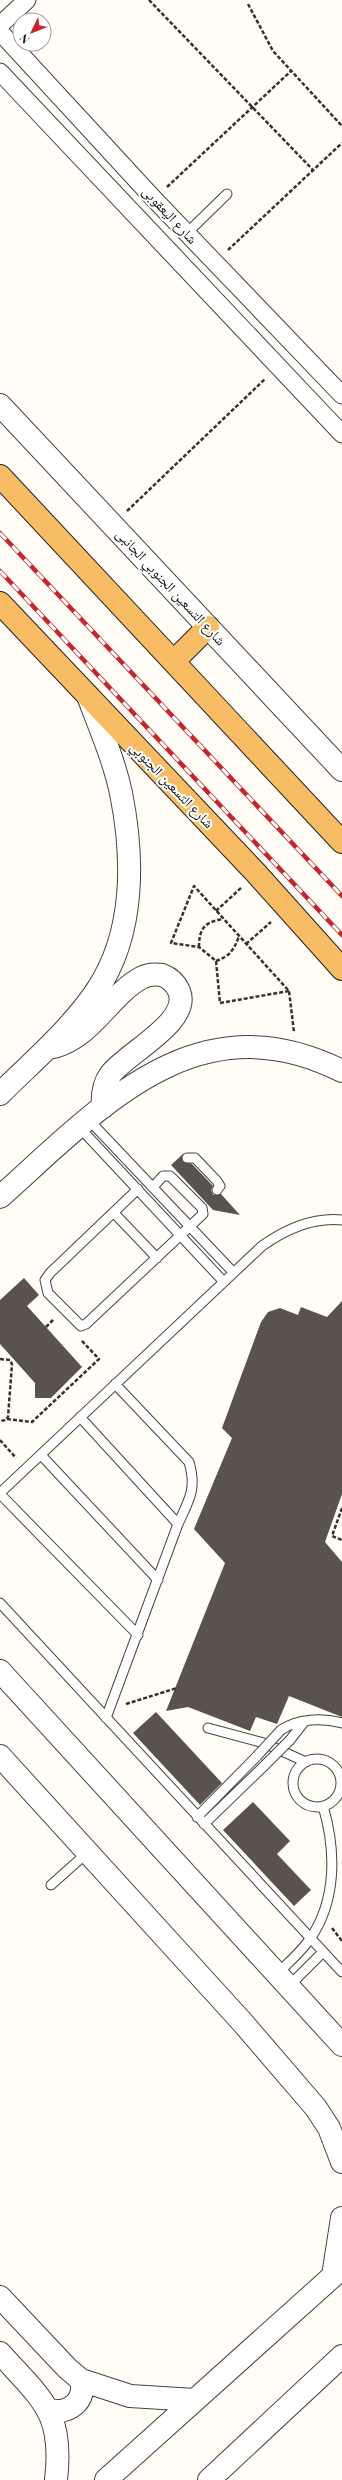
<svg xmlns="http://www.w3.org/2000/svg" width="342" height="2480" font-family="'Playfair Display','Noto Naskh Arabic',serif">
<rect width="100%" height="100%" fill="#fffdf5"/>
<!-- building -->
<path fill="#5a524d" d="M 183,1154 L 182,1161 L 192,1164 L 213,1186 L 211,1190 L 213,1195 L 221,1194 L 240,1215 L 213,1210 L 171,1165 Z
M 24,1278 L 39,1295 L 27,1306 L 82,1367 L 51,1398 L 35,1398 L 35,1383 L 0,1344 L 0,1300 Z
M 342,1301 L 342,1494 L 325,1542 L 342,1562 L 342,1717 L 289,1696 L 277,1724 L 256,1717 L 250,1731 L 188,1707 L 166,1711 L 225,1563 L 194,1529 L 232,1438 L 222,1428 L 261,1322 L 268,1312 L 280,1308 L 298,1315 L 301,1307 L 327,1317 Z
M 156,1712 L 222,1783 L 200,1805 L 133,1733 Z
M 253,1802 L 290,1841 L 277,1854 L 311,1890 L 294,1906 L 223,1830 Z"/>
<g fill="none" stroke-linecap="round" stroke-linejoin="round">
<defs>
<path id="service" d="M 187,233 L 227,194
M 88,1119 L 233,1272
M 79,1127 L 223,1281
M 187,1158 L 195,1158 L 217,1181 L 220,1186 L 217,1190
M 138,1189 L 50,1273 L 45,1280 L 48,1293 L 81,1326 L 86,1324 L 203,1214 L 202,1208 L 170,1176 L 163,1176 L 153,1187
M 114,1213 L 157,1258
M 80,1417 L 178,1524
M 41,1455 L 158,1580
M 0,1493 L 262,1246 C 286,1229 312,1217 342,1220
M 0,1494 L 138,1635
M 0,1603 L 342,1972
M 106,1718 L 178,1524 C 189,1500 197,1489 189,1462 L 115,1384
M 208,1728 L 264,1743 L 306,1762
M 281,1730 C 298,1718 323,1718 342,1723
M 290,1740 L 304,1722
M293 1783a24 24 0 1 1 48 0a24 24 0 1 1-48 0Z
M 197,1817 L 257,1756
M 204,1824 L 265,1765
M 51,1885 L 88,1852
M 277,1974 C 288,1963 301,1952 310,1939 C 337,1900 336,1850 323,1806
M 289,1986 L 323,1952"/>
<path id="minor" d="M 0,25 L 27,0
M 0,32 L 154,199 L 342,395
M 0,72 L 342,434"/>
<path id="tertiary" d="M 0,405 L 342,770
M 54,1047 C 93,1036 110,995 141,978 C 148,974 155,974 162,975 C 170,978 176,984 179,991 C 192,1022 126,1053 110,1075 C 103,1085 102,1096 103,1107
M 0,1094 C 33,1061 71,1029 97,990 C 135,933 134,858 121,793 C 114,760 100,728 88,696
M 0,1197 C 101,1107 196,998 342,1071
M 0,1671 L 342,2045
M 0,1756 L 243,2023 L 316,2108 L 329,2128 L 342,2162
M 333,2276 L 342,2218
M 0,2297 L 67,2368 L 81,2380 L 130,2396 L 195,2400
M 0,2353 C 42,2400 64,2412 56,2480
M 49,2410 C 68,2415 87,2401 81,2380
M 106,2480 L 342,2268
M 209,2480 L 342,2356"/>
<path id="trunk" d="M 0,476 L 342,842
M 0,603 L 256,873 L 342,969
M 174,661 L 208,627"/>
</defs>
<!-- service casing -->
<use href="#service" stroke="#444" stroke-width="11"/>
<!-- minor casing -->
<use href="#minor" stroke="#444" stroke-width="19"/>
<!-- tertiary casing -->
<use href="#tertiary" stroke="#444" stroke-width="24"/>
<!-- trunk casing -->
<use href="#trunk" stroke="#222" stroke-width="24"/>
<!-- path -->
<path stroke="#333" stroke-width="2.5" stroke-dasharray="4 2" stroke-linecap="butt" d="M 149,0 L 313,170
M 248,4 L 273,51 L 342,126
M 167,187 L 291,71
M 228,250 L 342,143
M 127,511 L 265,379
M 216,911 L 242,887
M 246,944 L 271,922
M 199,947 C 199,928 205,922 223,919
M 216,961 C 230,956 234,950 239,936
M 289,991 L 220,1003 L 216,961 L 199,947 L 171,943 L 194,886 L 289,991 L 294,1032
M 46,1327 L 54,1319
M 0,1359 L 10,1360 L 12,1364 L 8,1417 L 6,1420 L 0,1421
M 7,1419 L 32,1422 L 99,1359 L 81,1340
M 0,1440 L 16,1458
M 342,1508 L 332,1536 L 342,1540
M 126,1704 L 177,1688
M 332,1928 L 342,1941"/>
<!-- service -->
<use href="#service" stroke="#fff" stroke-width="9"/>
<!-- minor -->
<use href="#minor" stroke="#fff" stroke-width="17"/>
<!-- tertiary -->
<use href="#tertiary" stroke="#fff" stroke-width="22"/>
<!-- trunk -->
<use href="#trunk" stroke="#f7bc64" stroke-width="22"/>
<defs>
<path id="rail" d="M 0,533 L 342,896
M 0,571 L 342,935"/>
</defs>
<!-- rail casing -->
<use href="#rail" stroke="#c4262e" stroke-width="4.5"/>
<!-- rail -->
<use href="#rail" stroke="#fff" stroke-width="3" stroke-dasharray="9" stroke-linecap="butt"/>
<defs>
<path id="service-bridge" d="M 257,1756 L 281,1730
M 265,1765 L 290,1740"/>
</defs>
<!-- service-bridge casing -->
<use href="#service-bridge" stroke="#444" stroke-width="11" stroke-linecap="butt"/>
<!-- service-bridge -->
<use href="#service-bridge" stroke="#fff" stroke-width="9"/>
</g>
<g text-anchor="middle" stroke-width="4" stroke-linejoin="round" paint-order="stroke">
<!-- street labels -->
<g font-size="14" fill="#111" stroke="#fff">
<text transform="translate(170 215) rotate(47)" y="5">شارع اليعقوبى</text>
<text transform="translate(171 587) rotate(47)" y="5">شارع التسعين الجنوبي الجانبى</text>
<text transform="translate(172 785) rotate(46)" y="5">شارع التسعين الجنوبي</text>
</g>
</g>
<!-- north arrow -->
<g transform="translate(32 32) rotate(227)"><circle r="19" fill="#ffffff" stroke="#a0a0a0"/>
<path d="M0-3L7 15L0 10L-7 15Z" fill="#c4262e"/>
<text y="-6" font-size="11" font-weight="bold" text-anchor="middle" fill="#111111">N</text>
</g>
</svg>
